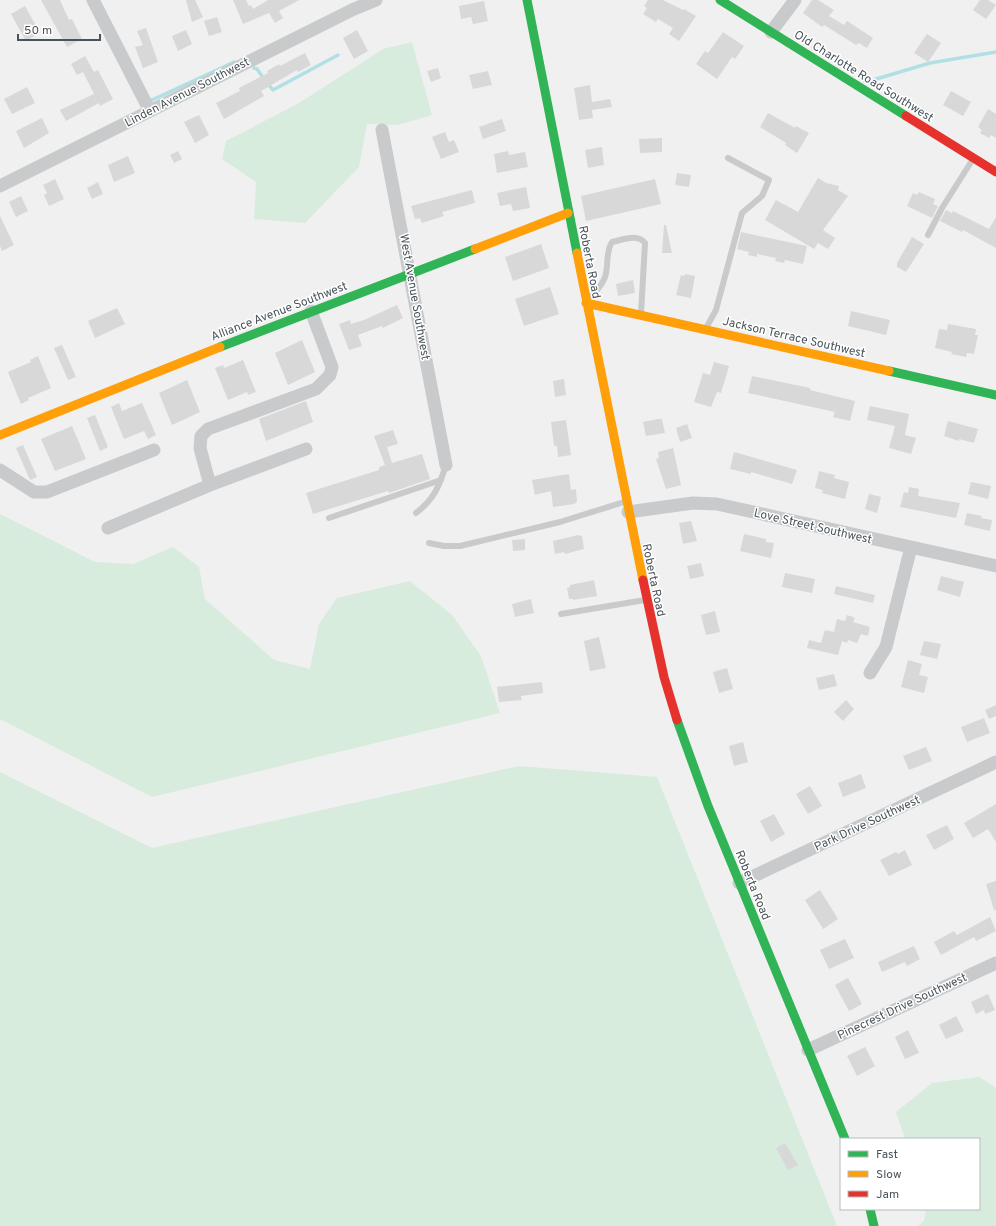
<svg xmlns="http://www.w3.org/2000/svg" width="996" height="1226" font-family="Overpass,sans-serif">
<rect width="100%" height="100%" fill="#f0f0f0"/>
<!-- green -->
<path fill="#d7ecdd" d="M 412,42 L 432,115 L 398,125 L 367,124 L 359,167 L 305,223 L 254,219 L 256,182 L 222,159 L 226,141 L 299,103 L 383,49 Z
M 0,514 L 95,562 L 133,564 L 173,547 L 199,567 L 205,599 L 274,660 L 310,669 L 319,624 L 337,598 L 410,581 L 452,615 L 481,656 L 500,713 L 152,797 L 0,719 Z
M 519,766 L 657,777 L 837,1226 L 0,1226 L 0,772 L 152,848 Z
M 979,1077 L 996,1088 L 996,1226 L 918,1226 L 924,1221 L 926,1209 L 979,1209 L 979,1139 L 905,1139 L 896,1112 L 932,1083 Z"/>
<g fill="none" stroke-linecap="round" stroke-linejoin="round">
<!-- stream -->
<path stroke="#b0e0e6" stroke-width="3.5" d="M 254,68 L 257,69 L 264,79
M 864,81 L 866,82 L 930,63 L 996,52
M 268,84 L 273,90 L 338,55
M 152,100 L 234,62"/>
</g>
<!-- building -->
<path fill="#d8d8d9" d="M 41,0 L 60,0 L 69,20 L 72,19 L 82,39 L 67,47 Z
M 186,0 L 195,0 L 203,17 L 192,22 Z
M 233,0 L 246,0 L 249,6 L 251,5 L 253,9 L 268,0 L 299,0 L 279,11 L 283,18 L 275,23 L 269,13 L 243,24 Z
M 648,0 L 663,0 L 683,10 L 684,9 L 696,16 L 679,41 L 669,34 L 673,28 L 658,19 L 656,22 L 643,14 L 647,8 L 644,6 Z
M 812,0 L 818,0 L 834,10 L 829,16 L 844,25 L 847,21 L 873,38 L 867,48 L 859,43 L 856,45 L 824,25 L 822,27 L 803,13 Z
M 980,0 L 988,0 L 996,5 L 986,19 L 973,10 Z
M 484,1 L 488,21 L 473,24 L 471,17 L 461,19 L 459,6 Z
M 25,6 L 40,33 L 26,41 L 11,14 Z
M 217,17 L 222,32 L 209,36 L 204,21 Z
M 146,28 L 158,62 L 143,68 L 135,47 L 143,45 L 137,31 Z
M 186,30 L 192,44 L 178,51 L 172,36 Z
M 357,30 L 368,51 L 354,59 L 343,38 Z
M 723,32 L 744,46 L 735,59 L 732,57 L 717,79 L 696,64 L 705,51 L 708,53 Z
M 927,34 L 941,43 L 928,62 L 914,53 Z
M 305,53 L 311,65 L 298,72 L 297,70 L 261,91 L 264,96 L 224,119 L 216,103 L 240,91 L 239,88 L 268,73 L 267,71 L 279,64 L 280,66 Z
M 85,56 L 94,72 L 98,70 L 113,99 L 100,106 L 99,103 L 66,121 L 60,110 L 94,94 L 83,72 L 77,75 L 71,64 Z
M 438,68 L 441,78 L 431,82 L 427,71 Z
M 488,71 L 492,85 L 473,89 L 469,75 Z
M 590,85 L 592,102 L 610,99 L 612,107 L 592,110 L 593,118 L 579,120 L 574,88 Z
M 27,87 L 35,103 L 12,114 L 4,99 Z
M 951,91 L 971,102 L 963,116 L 943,105 Z
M 988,109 L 996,114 L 996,138 L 991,135 L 989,138 L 980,133 L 982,130 L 978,127 Z
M 768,113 L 795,128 L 796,126 L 809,133 L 797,153 L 785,145 L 786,143 L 760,127 Z
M 199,115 L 209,135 L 195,143 L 184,122 Z
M 42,118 L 49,133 L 24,148 L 16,131 Z
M 502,119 L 506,131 L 483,139 L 479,127 Z
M 445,132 L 449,142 L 454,140 L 459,152 L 441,159 L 432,137 Z
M 662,138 L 662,152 L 640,153 L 639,139 Z
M 602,147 L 604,165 L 588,168 L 585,150 Z
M 178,151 L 182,159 L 174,163 L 170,155 Z
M 508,151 L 509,155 L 525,152 L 528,167 L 497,173 L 494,154 Z
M 128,156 L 135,173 L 114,182 L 108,165 Z
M 677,173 L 691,175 L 689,187 L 675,185 Z
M 818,178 L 826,183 L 839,186 L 838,190 L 848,196 L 823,230 L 835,238 L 828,249 L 818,243 L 814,249 L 765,220 L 776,200 L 798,212 Z
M 55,179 L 64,199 L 49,206 L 44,195 L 47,193 L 43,185 Z
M 655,179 L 661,204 L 586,221 L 581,196 Z
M 98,182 L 103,194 L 92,199 L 87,188 Z
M 526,187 L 530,208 L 513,211 L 511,204 L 500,206 L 497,193 Z
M 472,190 L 475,203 L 442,212 L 444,216 L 422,223 L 420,218 L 415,219 L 411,206 Z
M 919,192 L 935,199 L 933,204 L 938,206 L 932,218 L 907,206 L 913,193 L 917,195 Z
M 21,196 L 28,211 L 16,217 L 9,202 Z
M 946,210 L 952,213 L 953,211 L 989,229 L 996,217 L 996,248 L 963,230 L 962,232 L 940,221 Z
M 0,216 L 14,245 L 2,251 L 0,246 Z
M 664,225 L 666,225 L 672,253 L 662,253 Z
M 741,232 L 807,246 L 803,264 L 785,260 L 784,263 L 775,261 L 776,258 L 757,254 L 757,257 L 748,255 L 749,252 L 737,249 Z
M 912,237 L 924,244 L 906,272 L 897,267 L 897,263 Z
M 541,244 L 549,268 L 513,281 L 505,257 Z
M 685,274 L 695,276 L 691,298 L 676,295 L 681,275 L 684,276 Z
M 633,280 L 635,293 L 618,296 L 616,284 Z
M 550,287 L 559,314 L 524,326 L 515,299 Z
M 397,305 L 403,318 L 383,328 L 382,326 L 358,335 L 362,346 L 349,350 L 339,324 L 350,320 L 351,324 L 364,320 Z
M 117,308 L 125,324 L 95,338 L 88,321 Z
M 851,311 L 890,320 L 886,335 L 848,326 Z
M 948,324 L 976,329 L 975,335 L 978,335 L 974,354 L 967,353 L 966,357 L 951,354 L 952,352 L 935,348 L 939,329 L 947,330 Z
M 302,340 L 315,372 L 288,385 L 275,353 Z
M 62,345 L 76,377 L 68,380 L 54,348 Z
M 38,356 L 51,388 L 28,398 L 29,400 L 21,404 L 8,372 L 31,362 L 30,360 Z
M 243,360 L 256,392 L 248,395 L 247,392 L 228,400 L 215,368 L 223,365 L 224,368 Z
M 714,362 L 729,366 L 721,393 L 717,392 L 711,407 L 694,402 L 703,373 L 710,375 Z
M 752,376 L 810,388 L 810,390 L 855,401 L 850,421 L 833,417 L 835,412 L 748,393 Z
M 564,379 L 566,395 L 555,397 L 553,381 Z
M 187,380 L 200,412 L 172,425 L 159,393 Z
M 306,401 L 313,422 L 266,441 L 259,419 Z
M 119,403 L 122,411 L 142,403 L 156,435 L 148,439 L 144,431 L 124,439 L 111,407 Z
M 870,406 L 909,414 L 905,435 L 916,438 L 911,454 L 889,448 L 895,426 L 867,420 Z
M 95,415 L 108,447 L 100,451 L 87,418 Z
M 658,419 L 662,419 L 665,433 L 646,436 L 643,422 Z
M 566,420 L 571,455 L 558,457 L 557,446 L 554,446 L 551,422 Z
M 948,421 L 978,429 L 974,443 L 959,439 L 959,441 L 944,436 Z
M 687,424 L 692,438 L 680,442 L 676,428 Z
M 72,426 L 86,459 L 55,471 L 41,439 Z
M 393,430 L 398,444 L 387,447 L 392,463 L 422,454 L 430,479 L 389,493 L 388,491 L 313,514 L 306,493 L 379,470 L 379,467 L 385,465 L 374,436 Z
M 23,445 L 37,477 L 30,480 L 16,448 Z
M 673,448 L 681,485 L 666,489 L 656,459 L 659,458 L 658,452 Z
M 734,452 L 797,470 L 792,484 L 751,472 L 751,474 L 730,469 Z
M 819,471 L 835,475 L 834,478 L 849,482 L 845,499 L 822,493 L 823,490 L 815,488 Z
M 569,474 L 571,490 L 576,489 L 577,502 L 574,504 L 553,507 L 551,491 L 535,495 L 532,480 Z
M 971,482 L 991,486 L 988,499 L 968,494 Z
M 909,487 L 919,489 L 918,496 L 960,503 L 956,518 L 900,507 L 904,492 L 908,493 Z
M 869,494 L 881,497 L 877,513 L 865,509 Z
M 967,513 L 982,516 L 981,518 L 992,520 L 990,531 L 964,525 Z
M 691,521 L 697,541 L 683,544 L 679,523 Z
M 744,534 L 766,539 L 766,542 L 774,543 L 771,558 L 740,551 Z
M 578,535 L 582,536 L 584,549 L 565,554 L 564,552 L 555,554 L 553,541 Z
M 525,539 L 525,550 L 513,551 L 512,540 Z
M 701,563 L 704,576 L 690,579 L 687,566 Z
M 785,573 L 815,579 L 812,593 L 782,587 Z
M 941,576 L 964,582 L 960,597 L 937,590 Z
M 594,580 L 597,596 L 573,600 L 573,599 L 569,599 L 567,588 L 570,587 L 570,585 Z
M 836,586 L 875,595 L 873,603 L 834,594 Z
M 531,599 L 534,613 L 515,617 L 512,604 Z
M 715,611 L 720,632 L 706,635 L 701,615 Z
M 847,615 L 855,618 L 853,622 L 870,627 L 868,636 L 861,634 L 857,643 L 848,640 L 847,643 L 842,641 L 838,655 L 807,648 L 809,640 L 821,643 L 825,630 L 834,632 L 837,619 L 845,621 Z
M 599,637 L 606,668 L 590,671 L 584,641 Z
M 924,641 L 941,644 L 937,659 L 920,655 Z
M 908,660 L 922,664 L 919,675 L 928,677 L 924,693 L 901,687 Z
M 727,668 L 733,689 L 719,693 L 713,672 Z
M 834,674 L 837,686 L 819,690 L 816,678 Z
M 542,682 L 543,693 L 521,696 L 522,700 L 499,702 L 497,687 Z
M 846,700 L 854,709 L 843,721 L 834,712 Z
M 996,705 L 996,716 L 989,719 L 985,710 Z
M 984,718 L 990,733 L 967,742 L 961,727 Z
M 743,742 L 748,762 L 734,766 L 729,746 Z
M 926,747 L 932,761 L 909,770 L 903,756 Z
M 861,774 L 866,788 L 843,797 L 838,783 Z
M 810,786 L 822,806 L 808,814 L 796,794 Z
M 996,804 L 996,842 L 988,829 L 973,838 L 964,823 Z
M 774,814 L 785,834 L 771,842 L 760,821 Z
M 947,825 L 954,839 L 934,850 L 926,835 Z
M 905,850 L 912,865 L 889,876 L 880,860 L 896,852 L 898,854 Z
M 996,881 L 996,910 L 994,910 L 986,884 Z
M 820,890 L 838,919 L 823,929 L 805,900 Z
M 990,917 L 996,931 L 976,941 L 974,937 L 941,955 L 934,942 L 954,931 L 957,935 Z
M 845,939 L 854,958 L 829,969 L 820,950 Z
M 914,946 L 920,959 L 907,966 L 905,962 L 882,972 L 878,962 Z
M 848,978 L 862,1004 L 849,1011 L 835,985 Z
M 988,994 L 995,1010 L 985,1014 L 984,1010 L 976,1014 L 971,1002 Z
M 956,1016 L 964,1031 L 946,1039 L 939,1025 Z
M 908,1030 L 919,1053 L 905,1059 L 895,1037 Z
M 865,1047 L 875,1066 L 857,1076 L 847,1056 Z
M 785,1143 L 798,1165 L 788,1170 L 776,1148 Z"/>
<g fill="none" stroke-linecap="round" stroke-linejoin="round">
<!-- lane -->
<path stroke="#c8cacb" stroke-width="6" d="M 928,235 L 942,208 L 973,159
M 590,298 C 595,292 602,286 605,277 C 609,266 605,253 612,242 C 622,240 638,233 645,243 L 641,314
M 706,328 L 716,310 L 742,213 L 762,196 L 769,180 L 728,158
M 416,513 C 434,499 439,487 446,465
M 329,518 L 441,480
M 429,543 L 444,546 L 460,546 L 560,522 L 624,502
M 561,614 L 645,600"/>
<!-- street -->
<path stroke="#c8cacb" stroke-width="13" d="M 93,0 L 150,111
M 771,32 L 795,0
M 382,130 L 446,465
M 0,186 L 354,9 L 376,0
M 0,470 L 34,492 L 47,492 L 154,450
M 210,485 L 200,448 L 201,436 L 208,429 L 316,389 L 330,375 L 332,367 L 311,311
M 628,512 L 693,503 L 717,504 L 996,566
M 108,528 L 210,485 L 306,449
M 870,673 L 886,647 L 911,547
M 739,883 L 996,762
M 808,1050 L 996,963"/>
<!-- fast -->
<path stroke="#30b455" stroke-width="9" d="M 527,0 L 577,253
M 720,0 L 906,116
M 220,347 L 475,249
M 889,371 L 996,395
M 677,720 L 708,806 L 845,1139
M 870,1209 L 874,1226"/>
<!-- slow -->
<path stroke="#ff9f0a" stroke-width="9" d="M 475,249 L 568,213
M 577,253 L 643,580
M 586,303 L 889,371
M 0,435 L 220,347"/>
<!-- jam -->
<path stroke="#e5322d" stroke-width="9" d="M 906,116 L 996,172
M 643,580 L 664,677 L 677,720"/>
</g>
<g text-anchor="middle" stroke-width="3" stroke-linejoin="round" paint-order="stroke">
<!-- street labels -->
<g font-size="12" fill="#49545a" stroke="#fff">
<text transform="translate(864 76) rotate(32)" y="4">Old Charlotte Road Southwest</text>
<text transform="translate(187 92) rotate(-27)" y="4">Linden Avenue Southwest</text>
<text transform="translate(590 262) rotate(79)" y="4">Roberta Road</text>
<text transform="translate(415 297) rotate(80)" y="4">West Avenue Southwest</text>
<text transform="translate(279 311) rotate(-21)" y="4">Alliance Avenue Southwest</text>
<text transform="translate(794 337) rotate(13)" y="4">Jackson Terrace Southwest</text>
<text transform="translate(813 526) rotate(13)" y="4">Love Street Southwest</text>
<text transform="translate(654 580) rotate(78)" y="4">Roberta Road</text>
<text transform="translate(867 823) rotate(-25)" y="4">Park Drive Southwest</text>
<text transform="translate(753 885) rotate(68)" y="4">Roberta Road</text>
<text transform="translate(902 1006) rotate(-25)" y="4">Pinecrest Drive Southwest</text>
</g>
</g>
<!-- legend -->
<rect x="840" y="1138" width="140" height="72" fill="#ffffff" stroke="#b6bbbd"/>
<rect x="848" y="1151" width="20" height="6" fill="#30b455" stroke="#b6bbbd"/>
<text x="876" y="1158" font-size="12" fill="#49545a">Fast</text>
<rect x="848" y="1171" width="20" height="6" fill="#ff9f0a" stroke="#b6bbbd"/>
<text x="876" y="1178" font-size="12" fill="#49545a">Slow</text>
<rect x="848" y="1191" width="20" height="6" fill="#e5322d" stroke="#b6bbbd"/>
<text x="876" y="1198" font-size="12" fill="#49545a">Jam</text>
<!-- scale -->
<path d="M18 34v6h82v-6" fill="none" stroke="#49545a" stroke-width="2"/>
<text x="24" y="34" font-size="12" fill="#49545a" stroke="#ffffff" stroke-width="3" paint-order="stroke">50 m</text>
</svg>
